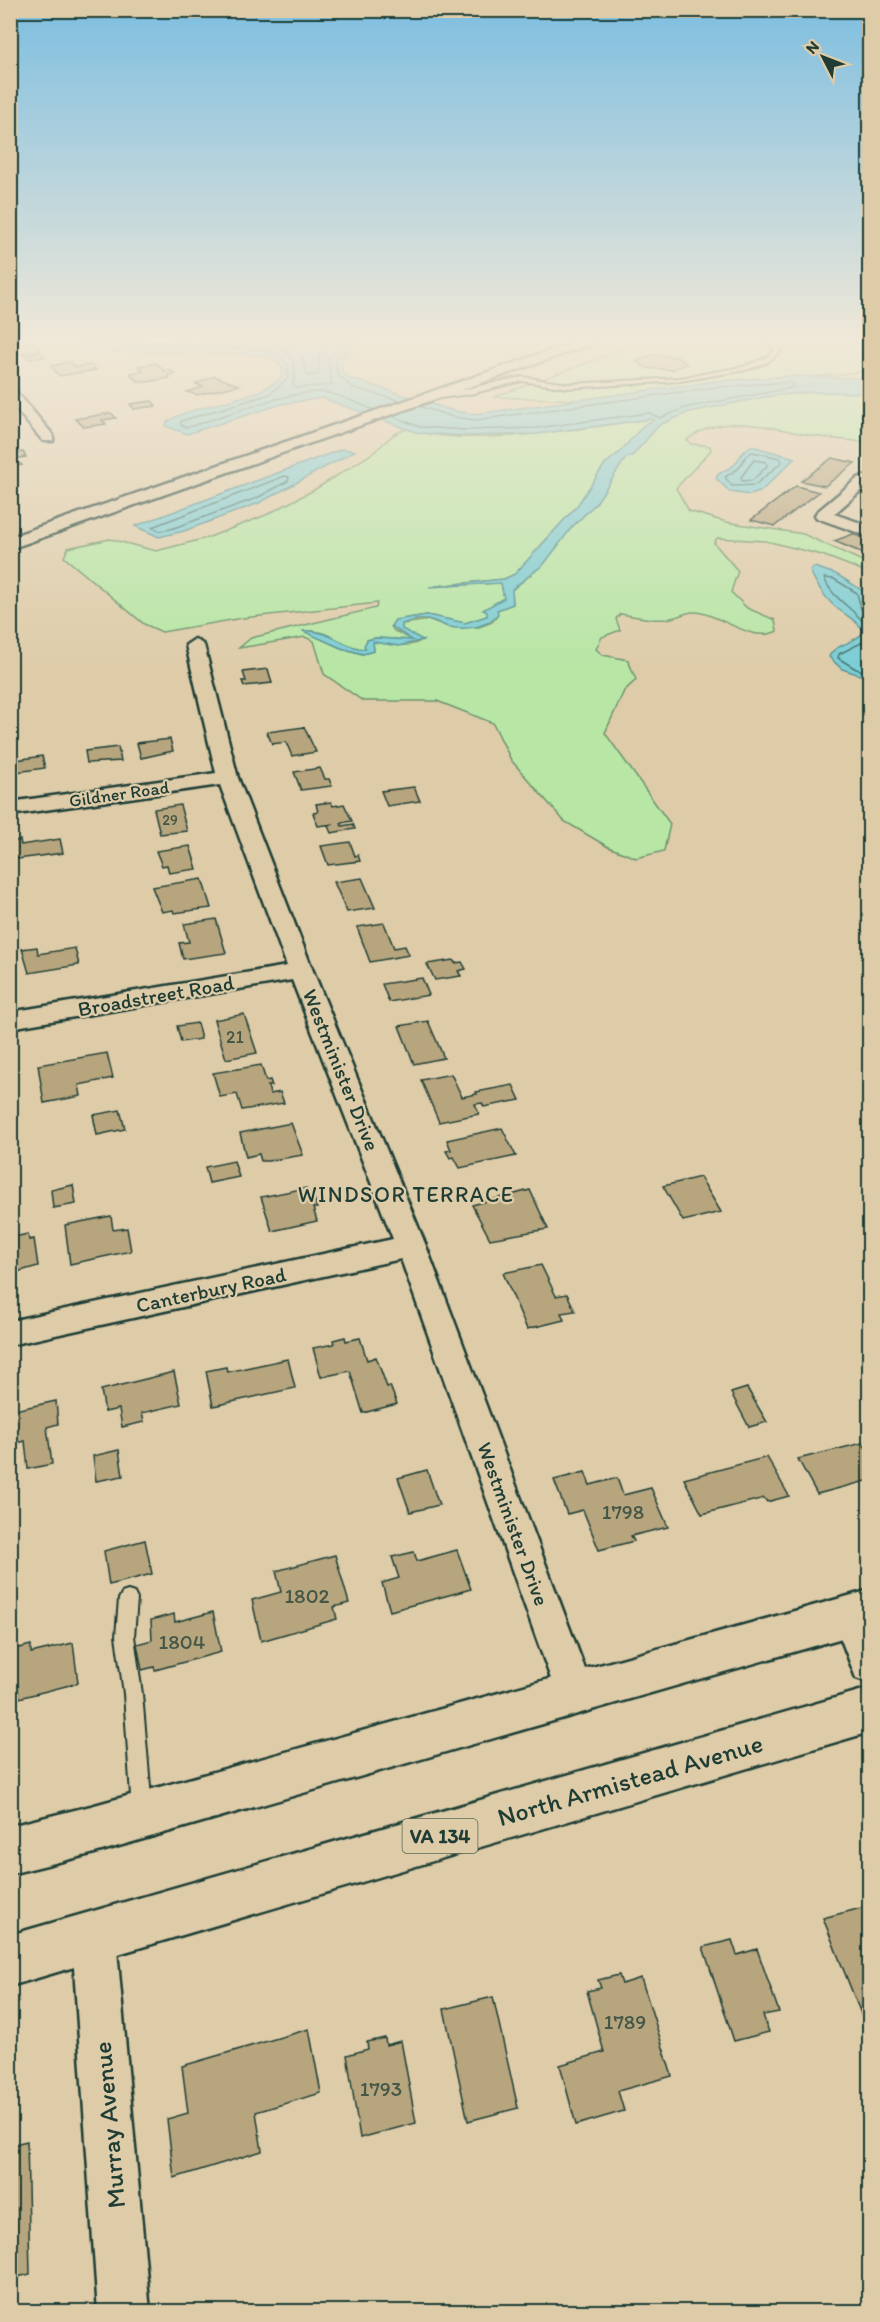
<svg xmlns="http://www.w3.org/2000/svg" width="880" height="2322" font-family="Itim,sans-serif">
<rect width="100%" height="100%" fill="#decca9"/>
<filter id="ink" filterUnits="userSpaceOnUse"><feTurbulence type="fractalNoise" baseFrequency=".0167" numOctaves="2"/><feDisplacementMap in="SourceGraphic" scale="12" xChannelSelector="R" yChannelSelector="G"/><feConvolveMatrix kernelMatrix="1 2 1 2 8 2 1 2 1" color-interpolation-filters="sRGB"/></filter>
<g filter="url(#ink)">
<!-- green -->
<path fill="#b7e6a5" stroke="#6b926c" stroke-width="1.5" d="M 646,341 L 869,341 L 869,371 L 814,377 L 718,381 L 582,400 L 494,397 Z
M 812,392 L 869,393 L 869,443 C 849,440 829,439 809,435 C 769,427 722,412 687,440 L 691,444 L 710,446 L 711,450 L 676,488 L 689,511 L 726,522 L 803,534 L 869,564 L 869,573 L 822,555 L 766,541 L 717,538 L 714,543 L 738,571 L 731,592 L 747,608 L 775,620 L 777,631 C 754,643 726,619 702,613 C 688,609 680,618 666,619 C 651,621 635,616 620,614 L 616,619 L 620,630 L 602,637 L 596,649 L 603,655 L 628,660 L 636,680 L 624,691 L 605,733 L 670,824 L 664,851 L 636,858 L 608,847 L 564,821 L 511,760 L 493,723 L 437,701 L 363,701 L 324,674 L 314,641 L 305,637 L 239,648 L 251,638 L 376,608 L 377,603 L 243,618 L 162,632 L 144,624 L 64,557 L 68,548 L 110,539 L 156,551 L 207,538 L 266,515 L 314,490 L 373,453 L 393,435 L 408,428 C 461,450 591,427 650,419 L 655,421 L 644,425 L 620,452 L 605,464 L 577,506 L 515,574 L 504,579 L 435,586 L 501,583 L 504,598 L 484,610 L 488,612 L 487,616 L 465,623 L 427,615 L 396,620 L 391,626 L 394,631 L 413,640 L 376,638 L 367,640 L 365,646 L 367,649 C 344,649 329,628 304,631 L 341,648 L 362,654 L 374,651 L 373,642 C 390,642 408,650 422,640 L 401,629 L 402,624 L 430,620 L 449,627 L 479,627 L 492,622 L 498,615 L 497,610 L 513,604 L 512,590 L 544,564 L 572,527 L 596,503 L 625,459 L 633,455 L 659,425 L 689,412 L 770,396 Z"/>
<!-- water -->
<path fill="#7ccdd5" stroke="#579395" stroke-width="1.5" d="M 71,341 L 365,341 L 341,361 L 342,371 L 349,378 L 454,411 L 475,414 L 717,381 L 795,376 L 869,379 L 869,393 L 812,392 L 770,396 L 689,412 L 659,425 L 633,455 L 625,459 L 596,503 L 572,527 L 544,564 L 512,589 L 513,604 L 497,610 L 498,614 C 487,628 466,630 449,627 C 443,626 437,621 431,620 C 422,618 410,621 402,624 L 402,629 L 423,640 L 399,646 L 373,642 L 374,651 L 363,654 L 341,648 L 303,631 C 331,629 344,649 366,649 L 364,646 L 367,640 L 376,638 L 412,640 L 391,626 L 395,620 L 427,615 L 465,623 L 487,616 L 487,612 L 483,610 L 504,598 L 501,583 L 429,587 L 504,579 L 515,574 L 577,506 L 605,464 L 620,452 L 644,425 L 654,420 L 650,419 L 536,434 L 466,436 L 418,433 L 322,398 L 282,404 L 187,434 L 166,426 L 167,422 C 199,401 261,402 283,375 L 282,367 L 270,357 L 259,355 L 83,350 Z
M 751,446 L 795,458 L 760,492 L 750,495 L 730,492 L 716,478 C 720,469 729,471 735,464 C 741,456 742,451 751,446 Z
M 342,449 L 355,451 L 259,503 L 184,531 L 159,537 L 135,526 Z
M 814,567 L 836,574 L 865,592 L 864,602 L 869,608 L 869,678 L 842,669 L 829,657 C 833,644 856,644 864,631 C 857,621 847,616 838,609 C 827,601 815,583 810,570 Z"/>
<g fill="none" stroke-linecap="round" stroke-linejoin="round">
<!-- shore -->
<path stroke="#447774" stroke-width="1.5" d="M 82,341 L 86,344 L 259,349 L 273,352 L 287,363 L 288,378 L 270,394 L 181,421 L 181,425 L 186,428 C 218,418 290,390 321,392 C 338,393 358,404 374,410
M 248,341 C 276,344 302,351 293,385 L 296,388 L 332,385 L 328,358 L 343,341
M 287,341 L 301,355 L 308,376 L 319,374 L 319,354 L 329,341
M 356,341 L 336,358 L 337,375 L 354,388 L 401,401
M 392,416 L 420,427 L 466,430 L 536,428 L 649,413 L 660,418 L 688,407 L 791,388 L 793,385 L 790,382 L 718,387 L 475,420 L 453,417 L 419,406
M 752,452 L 780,458 L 782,462 L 755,485 L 732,486 L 725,477 L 739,468 L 746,456 Z
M 754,460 L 766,462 L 767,466 L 753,480 L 742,481 L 741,477 Z
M 285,476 L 289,477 L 288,481 L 257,498 L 171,529 L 160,531 L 152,527 Z
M 870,613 L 861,609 L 857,593 L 834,579 L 824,578 C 833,601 857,609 869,630 L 863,642 L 839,654 L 838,658 L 856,669 L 870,672"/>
</g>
<!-- building -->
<path fill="#b7a57e" stroke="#1f3d34" stroke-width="1.5" d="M 31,341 L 40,351 L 13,355 L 10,352 L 14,350 L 10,344 Z
M 41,353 L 45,357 L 29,359 L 24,355 Z
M 652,355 L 677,357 L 687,364 L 671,370 L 646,368 L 636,361 Z
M 70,362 L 75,367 L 91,365 L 96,370 L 59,376 L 51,366 Z
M 156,363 L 164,371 L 171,370 L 174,374 L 168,375 L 170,378 L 147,382 L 140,382 L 132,377 L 131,373 L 143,371 L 138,366 Z
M 214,376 L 239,385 L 197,395 L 187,392 L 203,387 L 196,384 Z
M 152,401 L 156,406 L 134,409 L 130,404 Z
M 111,413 L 116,418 L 102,420 L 106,424 L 84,427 L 75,419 Z
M 23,452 L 26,457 L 13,459 L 22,465 L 10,467 L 10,454 Z
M 832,458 L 855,463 L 825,486 L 801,481 Z
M 796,486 L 819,492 L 775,526 L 751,520 Z
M 853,534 L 870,541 L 870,556 L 834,541 Z
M 268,669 L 272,683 L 244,686 L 242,681 L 246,681 L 243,672 Z
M 304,727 L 316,752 L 292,756 L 286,742 L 272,744 L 267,732 Z
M 170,739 L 173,751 L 141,758 L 137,743 Z
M 118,747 L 121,761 L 87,763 L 85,751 Z
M 42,756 L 45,768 L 10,773 L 10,761 Z
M 320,768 L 325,779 L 329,779 L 332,786 L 301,790 L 294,772 Z
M 414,787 L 420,801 L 387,806 L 381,791 Z
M 331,802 L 333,806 L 344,804 L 352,821 L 341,823 L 342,826 L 353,824 L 355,829 L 331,833 L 328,826 L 334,824 L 318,826 L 313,813 L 318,812 L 316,804 Z
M 180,805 L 187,831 L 160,834 L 154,809 Z
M 60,839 L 63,853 L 10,860 L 10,842 L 20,840 L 21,845 Z
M 350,842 L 355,856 L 358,855 L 360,861 L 328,865 L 321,846 Z
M 190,846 L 197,869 L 169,873 L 167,865 L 162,866 L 156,851 Z
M 362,878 L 375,908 L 347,912 L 334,882 Z
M 202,879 L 211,908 L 174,913 L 173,910 L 162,912 L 152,887 Z
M 216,919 L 226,953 L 183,959 L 179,943 L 189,942 L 184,924 Z
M 384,923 L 394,948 L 405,946 L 409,955 L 370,962 L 357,927 Z
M 37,947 L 38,954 L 75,948 L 79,965 L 29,973 L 22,949 Z
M 453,960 L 455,963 L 462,962 L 466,969 L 458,971 L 461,976 L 435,980 L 427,964 Z
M 422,978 L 429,995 L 389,1002 L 382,984 Z
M 244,1014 L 257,1053 L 226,1059 L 214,1020 Z
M 428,1021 L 444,1058 L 414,1064 L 399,1026 Z
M 197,1023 L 201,1039 L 181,1042 L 177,1026 Z
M 107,1053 L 113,1078 L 79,1085 L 81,1096 L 44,1103 L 38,1065 Z
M 261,1065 L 266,1081 L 270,1080 L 272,1086 L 268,1086 L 270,1094 L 280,1092 L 284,1103 L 242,1110 L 237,1094 L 220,1097 L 213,1073 Z
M 451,1074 L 462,1097 L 477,1094 L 476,1092 L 513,1085 L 520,1100 L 484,1107 L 482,1103 L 475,1104 L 479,1114 L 439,1122 L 421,1080 Z
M 120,1110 L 125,1129 L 97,1135 L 93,1115 Z
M 291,1123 L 303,1155 L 268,1161 L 261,1161 L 259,1154 L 246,1157 L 240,1133 Z
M 502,1128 L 516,1156 L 460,1168 L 454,1157 L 450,1158 L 446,1151 L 451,1150 L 447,1140 Z
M 234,1161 L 239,1177 L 209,1183 L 205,1167 Z
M 700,1177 L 721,1212 L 683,1221 L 663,1186 Z
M 73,1185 L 76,1204 L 53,1208 L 51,1190 Z
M 306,1188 L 310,1199 L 314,1198 L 317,1208 L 313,1208 L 317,1221 L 272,1231 L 261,1197 Z
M 530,1190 L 548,1229 L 490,1239 L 472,1205 Z
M 111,1216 L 113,1230 L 127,1228 L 131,1251 L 70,1264 L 65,1225 Z
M 28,1234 L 29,1240 L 34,1239 L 38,1266 L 10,1274 L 10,1243 L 14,1242 L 14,1237 Z
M 541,1265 L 556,1296 L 567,1294 L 575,1311 L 561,1313 L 564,1320 L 527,1329 L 503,1273 Z
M 345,1337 L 346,1341 L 360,1338 L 367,1360 L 376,1357 L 387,1387 L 390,1386 L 397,1404 L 363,1413 L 350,1371 L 321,1377 L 313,1348 L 334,1344 L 333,1340 Z
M 288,1359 L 295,1388 L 213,1406 L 206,1371 L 226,1367 L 227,1372 Z
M 174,1372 L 181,1404 L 142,1413 L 144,1422 L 122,1427 L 119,1409 L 105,1412 L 101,1390 Z
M 747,1388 L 767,1422 L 749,1427 L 731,1393 Z
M 56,1401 L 58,1424 L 47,1427 L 52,1464 L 28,1469 L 25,1441 L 10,1445 L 10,1411 Z
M 862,1443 L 866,1448 L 870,1447 L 870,1480 L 817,1494 L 798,1459 Z
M 119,1450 L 123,1476 L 96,1481 L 93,1456 Z
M 767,1457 L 789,1496 L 767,1502 L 764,1498 L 702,1514 L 684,1479 Z
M 427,1470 L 439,1505 L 410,1512 L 398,1478 Z
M 585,1472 L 590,1485 L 617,1478 L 623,1495 L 651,1488 L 668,1527 L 631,1536 L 634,1541 L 599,1550 L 583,1510 L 567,1514 L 554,1480 Z
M 145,1540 L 152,1574 L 109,1585 L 104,1551 Z
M 457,1550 L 471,1589 L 390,1611 L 382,1583 L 399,1578 L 392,1557 L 414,1552 L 417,1561 Z
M 335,1555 L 349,1603 L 334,1607 L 337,1619 L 261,1641 L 252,1600 L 281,1592 L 276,1571 Z
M 213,1612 L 221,1652 L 155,1670 L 154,1667 L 142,1670 L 137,1644 L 152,1640 L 151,1620 L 174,1614 L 175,1622 Z
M 73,1643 L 78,1683 L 19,1698 L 17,1680 L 10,1682 L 11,1650 L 31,1645 L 31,1653 Z
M 869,1906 L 870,2028 L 867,2029 L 823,1918 Z
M 732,1940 L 737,1955 L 757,1949 L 779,2012 L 763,2015 L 769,2032 L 734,2041 L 703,1947 Z
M 619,1975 L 622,1984 L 641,1978 L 672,2076 L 618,2091 L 624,2111 L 576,2125 L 560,2065 L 604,2052 L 587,1991 L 601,1988 L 598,1980 Z
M 493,1997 L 518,2108 L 468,2121 L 444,2009 Z
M 309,2029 L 321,2093 L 256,2112 L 262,2151 L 174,2178 L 167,2119 L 188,2113 L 182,2066 Z
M 385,2038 L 386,2045 L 401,2041 L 416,2123 L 360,2138 L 347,2055 L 368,2049 L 367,2042 Z
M 27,2141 L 30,2274 L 10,2279 L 10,2145 Z"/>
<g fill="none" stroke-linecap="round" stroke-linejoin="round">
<defs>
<path id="service" d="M 767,341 L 773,341 L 781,351 L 768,362 L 746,370 L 680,381 L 568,388 L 522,381 L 470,394 L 432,399 L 429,397 L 522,377 L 568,384 L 680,378 L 742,367 L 764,359 L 775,351 Z
M 128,1591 L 134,1593 L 137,1599 L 134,1636 L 142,1694 L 152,1810 L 149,1817 L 142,1820 L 135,1817 L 132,1810 L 124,1694 L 116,1636 L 119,1599 L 122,1593 Z"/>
<path id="minor" d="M 10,389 L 15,390 L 53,435 L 53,441 L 43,441 L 10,402 Z
M 863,476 L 870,477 L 870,486 L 866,486 L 834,514 L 870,526 L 870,537 L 817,518 L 815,515 L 817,512 L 858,478 Z
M 195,639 L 204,645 L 238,778 L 313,971 L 426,1246 L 594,1693 L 589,1706 L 575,1711 L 561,1706 L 556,1693 L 401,1259 L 10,1345 L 10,1321 L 393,1239 L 292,980 L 10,1028 L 10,1012 L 287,966 L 220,785 L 10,815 L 10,802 L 216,773 L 186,645 Z
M 851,1599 L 864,1604 L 870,1616 L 870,1683 L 856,1678 L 832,1616 L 838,1604 Z
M 94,1917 L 109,1924 L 116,1939 L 150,2312 L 98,2312 L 72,1939 L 79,1924 Z"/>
<path id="primary" d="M 578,341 L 600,341 L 10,549 L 10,537 Z
M 870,1590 L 870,1630 L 91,1854 L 10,1874 L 10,1826 L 91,1806 Z
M 870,1688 L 870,1732 L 10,1986 L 10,1935 Z"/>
</defs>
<!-- service casing -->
<use href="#service" stroke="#1f3d34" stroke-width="4"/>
<!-- minor casing -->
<use href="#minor" stroke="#1f3d34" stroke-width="5"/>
<!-- primary casing -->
<use href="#primary" stroke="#1f3d34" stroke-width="5"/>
<!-- service -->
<use href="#service" fill="#decca9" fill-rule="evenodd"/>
<!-- minor -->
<use href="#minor" fill="#decca9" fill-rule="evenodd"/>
<!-- primary -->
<use href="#primary" fill="#decca9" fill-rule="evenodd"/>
</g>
</g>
<!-- sky -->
<linearGradient id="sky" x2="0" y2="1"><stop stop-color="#7dbee0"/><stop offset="0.51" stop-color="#f0e8d8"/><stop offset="1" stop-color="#f0e8d8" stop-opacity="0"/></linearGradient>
<rect width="880" height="666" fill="url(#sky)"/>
<g text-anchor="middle" stroke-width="4.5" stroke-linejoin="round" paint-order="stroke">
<!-- far-number labels -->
<g font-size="15" fill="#455746">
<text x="170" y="825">29</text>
</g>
<!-- far-street labels -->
<g font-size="18" fill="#1f3d34" stroke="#decca9">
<text transform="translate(119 794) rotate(-8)" y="6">Gildner Road</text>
</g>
<!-- number labels -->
<g font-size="18" fill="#455746">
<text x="235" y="1043">21</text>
</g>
<!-- shield labels -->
<rect fill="#decca9" stroke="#586857" stroke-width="1.5" x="402.5" y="1819" width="75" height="34" rx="4.5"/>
<g font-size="20" font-weight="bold" fill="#1f3d34">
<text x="440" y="1843">VA 134</text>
</g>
<!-- street labels -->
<g font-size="21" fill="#1f3d34" stroke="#decca9">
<text transform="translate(156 996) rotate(-10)" y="7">Broadstreet Road</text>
<text transform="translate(341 1070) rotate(68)" y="7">Westminister Drive</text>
<text transform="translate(211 1290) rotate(-12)" y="7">Canterbury Road</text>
<text transform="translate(513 1524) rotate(70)" y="7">Westminister Drive</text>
</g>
<!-- near-number labels -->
<g font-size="21" fill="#455746">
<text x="623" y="1519">1798</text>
<text x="307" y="1603">1802</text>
<text x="182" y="1649">1804</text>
<text x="625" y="2029">1789</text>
<text x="381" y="2096">1793</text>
</g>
<!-- neighbourhood labels -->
<g font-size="22" letter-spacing="1.5" fill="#1f3d34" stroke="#decca9">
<text x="406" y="1202">WINDSOR TERRACE</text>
</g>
<!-- near-street labels -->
<g font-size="26" fill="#1f3d34" stroke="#decca9">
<text transform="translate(630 1780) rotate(-16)" y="9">North Armistead Avenue</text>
<text transform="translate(109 2125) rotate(-95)" y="9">Murray Avenue</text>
</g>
</g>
<!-- margin -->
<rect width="880" height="2322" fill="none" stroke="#decca9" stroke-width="36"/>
<rect x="18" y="18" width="844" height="2286" fill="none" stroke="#1f3d34" stroke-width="2" filter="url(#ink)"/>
<!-- north arrow -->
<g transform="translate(823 57) rotate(312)" stroke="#decca9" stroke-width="4.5" paint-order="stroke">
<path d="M0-4.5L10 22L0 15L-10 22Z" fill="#1f3d34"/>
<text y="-9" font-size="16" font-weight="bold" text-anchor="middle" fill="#1f3d34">N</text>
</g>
</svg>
